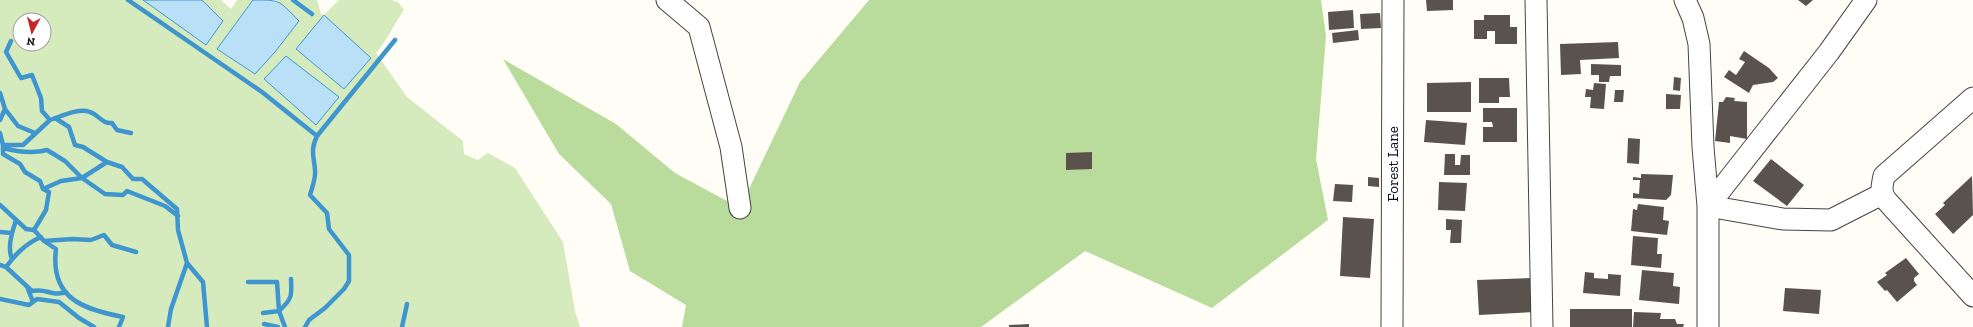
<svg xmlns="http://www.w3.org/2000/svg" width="1973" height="327" font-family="'Zilla Slab',serif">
<rect width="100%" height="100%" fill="#fffdf5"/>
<!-- green -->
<path fill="#d5ebbd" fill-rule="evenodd" d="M 0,0 L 143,0 L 206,45 L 223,21 L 202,0 L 221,0 L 231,9 L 237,0 L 253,0 L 217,49 L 280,3 L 276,0 L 317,0 L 321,14 L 324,15 L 339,0 L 391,0 L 398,2 L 404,10 C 394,24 387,41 376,53 L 407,97 L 463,141 L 464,154 L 478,160 L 488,153 L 515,168 L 563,242 L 575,311 L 580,327 L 0,327 ZM 20,20 L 44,20 L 44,44 L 20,44 Z"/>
<!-- forest -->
<path fill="#b9dc9c" d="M 869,0 L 1321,0 L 1326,36 L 1316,159 L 1328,220 L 1212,308 L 1085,251 L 981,327 L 682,327 L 686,305 L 630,271 L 611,204 L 559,154 L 503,59 L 616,124 L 675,173 L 740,208 L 800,82 Z"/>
<!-- water -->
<path fill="#b9e0f7" stroke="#3f96cf" d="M 143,0 L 202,0 L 223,21 L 206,45 Z
M 253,0 C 282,0 278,0 299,21 L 275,52 L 255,74 L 217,49 Z
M 324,15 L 371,58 L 344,89 L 296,49 Z
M 286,56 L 339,97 L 316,125 L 264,79 Z"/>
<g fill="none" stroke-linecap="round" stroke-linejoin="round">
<!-- stream -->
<path stroke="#3f96cf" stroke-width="4.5" d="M 128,0 L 262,92 L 317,136 C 310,151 314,156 315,170 C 316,178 312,188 310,195 L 327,213 L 329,229 L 349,255 L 349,281 L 344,289 L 325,308 L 309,320 L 305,327
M 293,0 L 312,14
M 11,41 L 6,52 L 21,78 L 32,75 L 41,98 L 42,111 L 50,120 L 23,145 L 3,145 L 3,154 L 20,164 L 25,172 L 40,181 L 43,189 L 49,192 L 46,210 L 34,230 L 44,241 L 56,249 C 50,298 82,309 123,317 L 119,327
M 0,93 L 5,109 L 0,120
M 5,109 L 18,126 L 35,133
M 55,118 L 69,127 L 75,145 L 83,147 L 107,162 L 122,167 L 133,179 L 142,179 L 177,209 L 178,230 L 187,263 L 171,309 L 168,327
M 53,119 C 64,115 79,108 90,112 C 99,115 102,124 112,123 L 117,130 L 131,133
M 0,133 L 3,145
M 317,136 L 395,40
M 3,148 C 18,152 32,154 47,150 L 65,161 L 82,178 L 105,194 L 123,195 L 127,191 L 165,206 L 178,216
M 43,189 L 61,181 L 82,178 L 107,162
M 0,205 L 26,229 L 34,230
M 0,232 L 12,233
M 44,241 L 73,239 L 91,240 L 104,235 L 112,245 L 136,252
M 12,259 C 7,247 12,233 16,220
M 187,263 L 203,282 L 207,327
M 0,265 L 6,267 L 32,291 C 48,288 50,297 66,292
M 6,267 C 16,254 25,244 41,237
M 248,282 L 277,282 L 279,311
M 28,289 L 33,302
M 0,299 L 29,305 L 37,299 L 59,302 L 79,318 L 94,327
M 279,311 C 292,299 292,296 291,279
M 263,313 L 279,311 L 285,327
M 264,324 L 278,327
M 402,327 L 407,304"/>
</g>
<!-- building -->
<path fill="#5a524d" d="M 1426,0 L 1453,0 L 1453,10 L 1427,11 Z
M 1798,0 L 1813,0 L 1806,6 Z
M 1353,10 L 1354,28 L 1329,30 L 1328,12 Z
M 1380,13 L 1381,28 L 1361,29 L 1360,14 Z
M 1484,15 L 1510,15 L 1510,27 L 1517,27 L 1517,44 L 1495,44 L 1495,31 L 1487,31 L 1487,39 L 1474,39 L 1474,20 L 1484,20 Z
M 1358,30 L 1359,40 L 1333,43 L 1332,33 Z
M 1618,42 L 1619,58 L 1580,60 L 1581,74 L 1561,75 L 1560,44 Z
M 1744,51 L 1769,68 L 1778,78 L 1773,82 L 1753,85 L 1749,93 L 1724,77 L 1729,70 L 1736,75 L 1745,62 L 1739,59 Z
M 1591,64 L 1621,65 L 1621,76 L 1610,76 L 1609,82 L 1599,82 L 1599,75 L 1591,75 Z
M 1674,77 L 1681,78 L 1680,91 L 1673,90 Z
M 1479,78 L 1509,78 L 1510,97 L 1499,97 L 1499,103 L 1479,103 Z
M 1471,82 L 1471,112 L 1427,112 L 1427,83 Z
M 1594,83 L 1606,84 L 1604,109 L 1590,108 L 1591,97 L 1585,97 L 1586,89 L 1593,90 Z
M 1615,90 L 1624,90 L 1623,102 L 1614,102 Z
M 1666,94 L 1681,95 L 1680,109 L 1666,109 Z
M 1726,97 L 1735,98 L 1734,101 L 1747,102 L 1747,139 L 1730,136 L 1730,143 L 1715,141 L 1719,102 L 1723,102 Z
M 1483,108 L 1517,108 L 1517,142 L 1483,142 L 1483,127 L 1493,127 L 1492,122 L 1483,122 Z
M 1426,120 L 1467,123 L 1465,145 L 1424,142 Z
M 1628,138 L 1640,139 L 1639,164 L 1627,163 Z
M 1092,152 L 1092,169 L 1066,170 L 1066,153 Z
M 1445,154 L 1455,154 L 1455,165 L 1460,165 L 1461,155 L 1470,155 L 1470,175 L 1444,175 Z
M 1771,159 L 1804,185 L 1787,206 L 1753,181 Z
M 1641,174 L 1673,175 L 1671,195 L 1666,200 L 1633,198 L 1633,193 L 1639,194 L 1640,180 L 1633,180 L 1633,177 L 1641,178 Z
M 1972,176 L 1973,215 L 1953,234 L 1935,214 L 1945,205 L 1943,203 Z
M 1368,177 L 1379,178 L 1379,187 L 1368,186 Z
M 1439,182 L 1467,183 L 1465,211 L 1438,210 Z
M 1335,184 L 1353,185 L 1352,202 L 1333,201 Z
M 1638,204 L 1664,207 L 1663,220 L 1669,221 L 1667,235 L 1631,231 L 1633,209 L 1637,210 Z
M 1343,217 L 1374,219 L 1370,278 L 1340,276 Z
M 1446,219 L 1462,220 L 1461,243 L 1450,243 L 1451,230 L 1446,230 Z
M 1633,236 L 1658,238 L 1657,254 L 1662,254 L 1661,268 L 1631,265 Z
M 1906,258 L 1919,274 L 1914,278 L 1914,281 L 1917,285 L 1897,302 L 1887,290 L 1885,291 L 1877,282 L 1887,275 L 1885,273 Z
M 1642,270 L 1674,273 L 1673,286 L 1680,287 L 1679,304 L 1639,300 Z
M 1585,272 L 1594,273 L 1594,278 L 1608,279 L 1608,274 L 1621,275 L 1620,296 L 1583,293 Z
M 1534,278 L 1535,312 L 1479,315 L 1477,280 Z
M 1785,288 L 1821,290 L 1819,314 L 1783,311 Z
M 1570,309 L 1632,309 L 1632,327 L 1570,327 Z
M 1634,312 L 1661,313 L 1660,319 L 1675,319 L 1677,324 L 1684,324 L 1683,327 L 1633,327 Z
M 1029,324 L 1029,327 L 1009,327 L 1009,325 Z"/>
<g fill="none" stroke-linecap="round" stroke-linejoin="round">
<defs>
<path id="minor" d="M 667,0 L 699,27 L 731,147 L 740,208
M 1536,0 L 1542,327
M 1685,0 L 1693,18 L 1699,44 L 1703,147 L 1708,206 L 1708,327
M 1866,0 L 1829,52 L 1708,206 L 1783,219 L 1831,220 L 1882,194
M 1973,98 L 1884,176 C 1882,186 1880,192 1886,200 L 1973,296
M 1392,327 L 1393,0"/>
</defs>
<!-- minor casing -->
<use href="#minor" stroke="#444" stroke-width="23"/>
<!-- minor -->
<use href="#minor" stroke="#fff" stroke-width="21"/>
</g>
<g text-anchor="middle" stroke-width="4" stroke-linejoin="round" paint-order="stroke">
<!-- street labels -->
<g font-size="15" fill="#111" stroke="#fff">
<text transform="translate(1393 164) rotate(-90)" y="5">Forest Lane</text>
</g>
</g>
<!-- north arrow -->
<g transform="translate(32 32) rotate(187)"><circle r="19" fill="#ffffff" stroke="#a0a0a0"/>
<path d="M0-3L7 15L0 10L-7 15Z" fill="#c4262e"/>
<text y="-6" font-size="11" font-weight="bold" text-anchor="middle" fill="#111111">N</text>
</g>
</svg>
